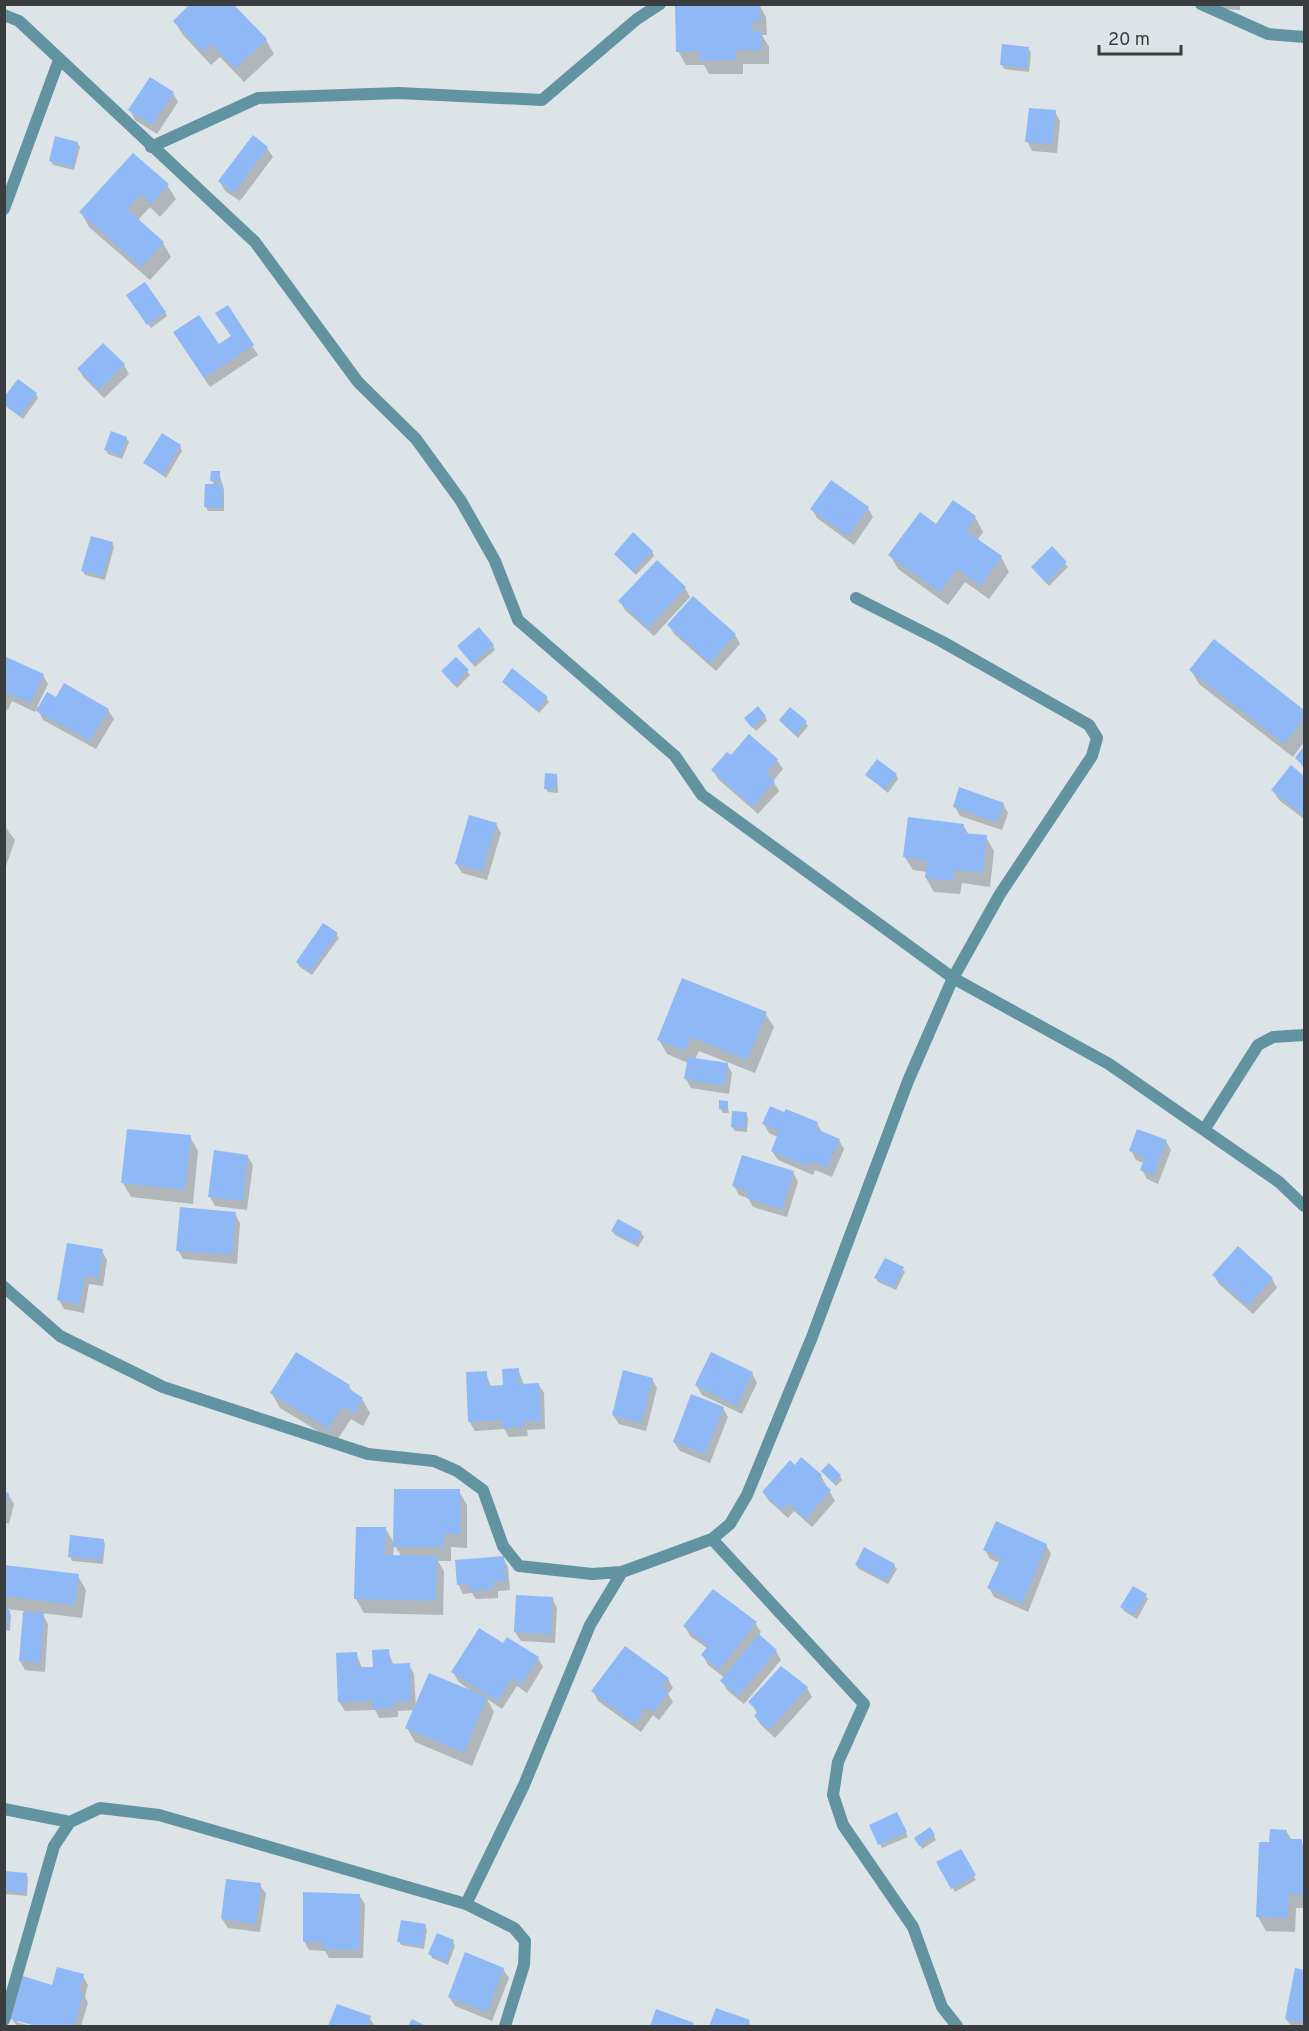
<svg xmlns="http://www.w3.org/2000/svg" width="1309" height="2031" font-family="Overpass,sans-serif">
<rect width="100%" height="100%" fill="#dce4e8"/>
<!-- shadow -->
<path fill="#0003" fill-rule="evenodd" d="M 231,4 L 266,40 L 274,54 L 244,82 L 220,57 L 211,65 L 183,35 L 174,21 Z
M 759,4 L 766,17 L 767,35 L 762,35 L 769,47 L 769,64 L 743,64 L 743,74 L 709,74 L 704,65 L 686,65 L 678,51 Z
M 1216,4 L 1240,4 L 1240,10 L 1218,9 Z
M 1004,46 L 1029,49 L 1031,53 L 1029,72 L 1004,69 L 1002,65 Z
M 173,93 L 178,102 L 157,134 L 135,120 L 130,110 Z
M 1055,112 L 1060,121 L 1057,153 L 1032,151 L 1027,141 Z
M 253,137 L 267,148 L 273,157 L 240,201 L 225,191 L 220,182 Z
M 77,143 L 80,147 L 74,170 L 53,165 L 51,161 Z
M 167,185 L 176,199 L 160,217 L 150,207 L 138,220 L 163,243 L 171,257 L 150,280 L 89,227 L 81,212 Z
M 131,300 L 165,312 L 167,316 L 151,328 Z
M 227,307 L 258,355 L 210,387 L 180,342 L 218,346 L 232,337 Z
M 124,365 L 129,374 L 104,398 L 84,378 L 79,369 Z
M 36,394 L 38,398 L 23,419 L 4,405 L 4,399 Z
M 126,438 L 129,442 L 122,459 L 108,454 L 106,450 Z
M 180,446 L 182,451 L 166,478 L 145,463 Z
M 219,473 L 224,490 L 224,511 L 208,511 L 206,507 L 215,486 L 212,481 Z
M 832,482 L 868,508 L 873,517 L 854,545 L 817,518 L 812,509 Z
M 954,502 L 975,517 L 983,532 L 977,541 L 1001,557 L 1009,572 L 989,599 L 965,582 L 948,605 L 898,569 L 890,555 L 937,526 Z
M 112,543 L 114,547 L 105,580 L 85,575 L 83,571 Z
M 1052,548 L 1068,567 L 1049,586 L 1033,567 Z
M 652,551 L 654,556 L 636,575 L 615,554 Z
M 685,588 L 690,597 L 654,636 L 625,610 L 620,601 Z
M 669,625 L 735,635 L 740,644 L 716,671 L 674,634 Z
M 1214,641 L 1304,712 L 1304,742 L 1293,757 L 1199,684 L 1191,670 Z
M 493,646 L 495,650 L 475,667 L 461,650 Z
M 4,658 L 43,675 L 48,684 L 37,707 L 39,708 L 56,699 L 108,710 L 114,719 L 96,749 L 43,720 L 37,708 L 35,712 L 12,701 L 8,710 L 4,708 Z
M 467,671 L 470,675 L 457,688 L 445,675 Z
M 503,682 L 546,698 L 549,702 L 539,713 Z
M 765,717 L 767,721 L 756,731 L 748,722 Z
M 780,721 L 805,722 L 808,726 L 798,738 Z
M 750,736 L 777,760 L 783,769 L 773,781 L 779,791 L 758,814 L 718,779 L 713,770 L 731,757 Z
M 1304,748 L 1304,769 L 1297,758 Z
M 1291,767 L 1304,777 L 1304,819 L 1279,800 L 1273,791 Z
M 557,775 L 558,793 L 548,792 L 545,788 Z
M 867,775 L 896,775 L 898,779 L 888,793 Z
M 1003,804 L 1008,813 L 1002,830 L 960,816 L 955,807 Z
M 496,824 L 501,833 L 487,880 L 462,873 L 456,863 Z
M 4,825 L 15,840 L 4,872 Z
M 963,825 L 969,835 L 986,837 L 994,851 L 990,887 L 962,883 L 960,894 L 934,892 L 926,878 L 927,872 L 913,870 L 904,856 Z
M 336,934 L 339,938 L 312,975 L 300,967 L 297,962 Z
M 765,1013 L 774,1027 L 755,1073 L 699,1051 L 695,1059 L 727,1064 L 732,1073 L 729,1094 L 691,1088 L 686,1079 L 688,1063 L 667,1054 L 659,1040 Z
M 727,1102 L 729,1113 L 723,1113 L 720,1108 Z
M 746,1114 L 748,1118 L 747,1132 L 735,1131 L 732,1127 Z
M 817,1123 L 823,1134 L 839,1140 L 844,1149 L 832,1177 L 815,1170 L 813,1175 L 778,1160 L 772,1151 L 778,1137 L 769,1133 L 764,1124 Z
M 190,1137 L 198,1151 L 193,1204 L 131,1197 L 123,1183 Z
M 1166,1141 L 1171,1150 L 1158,1184 L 1147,1179 L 1142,1170 L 1144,1163 L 1136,1160 L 1131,1150 Z
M 247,1156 L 253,1165 L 247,1210 L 215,1206 L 210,1197 Z
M 793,1172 L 798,1182 L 787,1217 L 753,1207 L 748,1198 L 739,1195 L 734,1186 Z
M 235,1214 L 240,1223 L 237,1264 L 183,1259 L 178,1250 Z
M 612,1231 L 641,1233 L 644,1237 L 638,1247 L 615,1235 Z
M 102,1251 L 107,1260 L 103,1286 L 89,1284 L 84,1313 L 64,1309 L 59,1300 Z
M 902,1268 L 905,1272 L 896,1290 L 878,1282 L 876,1278 Z
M 1214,1275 L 1272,1279 L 1277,1288 L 1253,1314 L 1219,1284 Z
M 518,1369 L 524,1385 L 538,1384 L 544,1393 L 545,1429 L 527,1430 L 528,1436 L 509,1437 L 504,1429 L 475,1431 L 469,1421 L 486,1373 L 491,1387 L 504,1387 Z
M 752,1373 L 757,1383 L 742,1414 L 702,1395 L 696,1385 Z
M 652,1379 L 657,1388 L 646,1431 L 619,1424 L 613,1415 Z
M 349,1386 L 353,1393 L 362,1399 L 370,1413 L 363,1426 L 351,1419 L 336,1442 L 280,1408 L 272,1394 Z
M 723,1408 L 728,1417 L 710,1463 L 680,1451 L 674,1442 Z
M 795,1467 L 821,1476 L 835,1501 L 812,1527 L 794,1511 L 788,1518 L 769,1501 L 763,1492 Z
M 823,1471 L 840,1476 L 842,1480 L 836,1486 Z
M 459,1491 L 467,1505 L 467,1548 L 451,1547 L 451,1561 L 438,1561 L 444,1571 L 443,1615 L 364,1613 L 356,1599 L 386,1529 L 395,1545 ZM 394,1544 L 401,1556 L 393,1556 Z
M 4,1493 L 8,1494 L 14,1504 L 9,1524 L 4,1522 Z
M 103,1540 L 105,1544 L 103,1564 L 72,1561 L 70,1556 Z
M 1046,1545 L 1051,1554 L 1028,1612 L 994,1597 L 989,1588 L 1000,1563 L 990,1559 L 985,1550 Z
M 503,1558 L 508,1567 L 510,1590 L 498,1591 L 498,1598 L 476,1599 L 472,1593 L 463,1594 L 458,1584 Z
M 856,1565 L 894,1565 L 897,1569 L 888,1584 L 859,1569 Z
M 4,1566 L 78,1576 L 86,1590 L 82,1618 L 42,1613 L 48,1624 L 45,1672 L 25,1670 L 20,1661 L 24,1611 L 7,1609 L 11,1615 L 10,1631 L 4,1630 Z
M 1145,1595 L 1148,1599 L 1137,1619 L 1124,1611 L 1122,1607 Z
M 552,1598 L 557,1608 L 555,1643 L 521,1641 L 515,1632 Z
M 755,1623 L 761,1632 L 758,1636 L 776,1651 L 781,1660 L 744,1704 L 727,1690 L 722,1681 L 725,1678 L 708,1665 L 703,1655 L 708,1649 L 690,1636 L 685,1626 Z
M 504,1645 L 538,1658 L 543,1667 L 527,1693 L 517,1686 L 502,1709 L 487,1699 L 494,1712 L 472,1766 L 415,1742 L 407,1728 L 415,1710 L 398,1711 L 398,1717 L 379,1718 L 375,1710 L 345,1711 L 339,1702 L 337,1655 L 356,1653 L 362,1668 L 374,1668 L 388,1651 L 394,1666 L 409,1665 L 414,1674 L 416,1708 L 473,1693 L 458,1681 L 453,1672 Z
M 781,1668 L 807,1688 L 812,1697 L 775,1738 L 761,1725 L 755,1716 L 758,1714 L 750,1702 Z
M 668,1679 L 673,1688 L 668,1694 L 673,1702 L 659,1720 L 653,1715 L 641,1732 L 598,1701 L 593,1691 Z
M 899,1818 L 908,1837 L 882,1848 L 880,1844 Z
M 930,1829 L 936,1840 L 922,1849 L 916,1838 Z
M 1286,1831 L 1292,1840 L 1301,1841 L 1304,1847 L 1304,1908 L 1296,1908 L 1295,1932 L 1266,1931 L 1258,1917 L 1271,1843 Z
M 960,1851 L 976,1880 L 955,1892 L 938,1863 Z
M 4,1872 L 26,1874 L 28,1878 L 27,1896 L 4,1894 Z
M 260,1885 L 266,1894 L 260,1932 L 228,1928 L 222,1919 Z
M 359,1895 L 365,1904 L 363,1958 L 329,1958 L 325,1951 L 309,1950 L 304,1941 Z
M 425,1926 L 427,1930 L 424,1949 L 401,1945 L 399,1941 Z
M 453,1942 L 455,1946 L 448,1965 L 432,1958 L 430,1954 Z
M 503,1969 L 509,1978 L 492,2021 L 455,2006 L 449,1997 Z
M 1296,1970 L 1304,1971 L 1304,2026 L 1291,2026 L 1286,2019 Z
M 83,1976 L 88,1985 L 85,1997 L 88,2003 L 81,2026 L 42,2026 L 17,2019 L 17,2022 L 31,2026 L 17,2026 L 12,2019 Z
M 338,2006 L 369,2017 L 375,2026 L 330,2026 Z
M 717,2010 L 749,2022 L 751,2026 L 711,2026 Z
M 657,2011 L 693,2024 L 694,2026 L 652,2026 Z"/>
<!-- building -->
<path fill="#8eb9f6" d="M 190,4 L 233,4 L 267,39 L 235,69 L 211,44 L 203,52 L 173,21 Z
M 675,4 L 759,4 L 760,22 L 752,22 L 753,31 L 761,31 L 762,50 L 736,50 L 736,60 L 719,60 L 700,61 L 699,51 L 676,52 Z
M 1002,44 L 1029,47 L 1027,68 L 1000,65 Z
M 150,77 L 174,92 L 152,125 L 128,110 Z
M 1029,108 L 1056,110 L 1052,144 L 1025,142 Z
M 253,135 L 268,147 L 234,193 L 218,181 Z
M 55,136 L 78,142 L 73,167 L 49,161 Z
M 133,153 L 169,184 L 151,204 L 141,194 L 127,209 L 164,242 L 141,267 L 79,212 Z
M 145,282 L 166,312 L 147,325 L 126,295 Z
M 228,305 L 254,345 L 204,378 L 173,332 L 199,315 L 219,344 L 231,336 L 215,313 Z
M 103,343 L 125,364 L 99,390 L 77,369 Z
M 18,379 L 37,393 L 20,416 L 4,404 L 4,397 Z
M 111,431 L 127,437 L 120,455 L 104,450 Z
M 162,433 L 181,445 L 163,475 L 143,463 Z
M 211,471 L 220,471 L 220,481 L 210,481 Z
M 831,480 L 869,507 L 848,536 L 810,509 Z
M 205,484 L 223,484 L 222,508 L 204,507 Z
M 953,500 L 976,516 L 966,531 L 1002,556 L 981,586 L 957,569 L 940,592 L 888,555 L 920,512 L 936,524 Z
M 633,532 L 653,551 L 633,572 L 614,554 Z
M 91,536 L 113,542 L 103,576 L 81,571 Z
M 1052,546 L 1067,562 L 1046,583 L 1031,567 Z
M 657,560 L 686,587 L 648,628 L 618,601 Z
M 693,596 L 736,634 L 710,663 L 667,625 Z
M 479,627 L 494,645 L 472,664 L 457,646 Z
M 1214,639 L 1304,710 L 1304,718 L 1284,744 L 1189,670 Z
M 4,656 L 44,674 L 30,703 L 7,693 L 4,699 Z
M 456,657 L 469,670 L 454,685 L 441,671 Z
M 512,668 L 548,697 L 536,710 L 502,682 Z
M 64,683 L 109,709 L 90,741 L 36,711 L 47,692 L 56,697 Z
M 758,706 L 766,716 L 752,728 L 744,718 Z
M 790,707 L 807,721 L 795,735 L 779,720 Z
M 749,734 L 778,759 L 766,773 L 775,781 L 752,806 L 711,770 L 727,752 L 731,755 Z
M 1304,746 L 1304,766 L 1295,758 Z
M 877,759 L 897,774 L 885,790 L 865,775 Z
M 1291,765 L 1304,776 L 1304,816 L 1271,790 Z
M 545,773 L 557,774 L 556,789 L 544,789 Z
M 959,787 L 1004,803 L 997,822 L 953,807 Z
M 469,815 L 497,823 L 482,871 L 455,864 Z
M 908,817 L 964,824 L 963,833 L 987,835 L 983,873 L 954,870 L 953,881 L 925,878 L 927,860 L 903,857 Z
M 323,923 L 338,933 L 310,972 L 296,962 Z
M 682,978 L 767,1012 L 747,1060 L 691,1037 L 685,1051 L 657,1040 Z
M 688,1057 L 728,1063 L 725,1086 L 684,1079 Z
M 719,1100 L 728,1101 L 728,1109 L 719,1109 Z
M 770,1106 L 784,1112 L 786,1109 L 818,1122 L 816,1129 L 840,1139 L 827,1168 L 810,1161 L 808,1167 L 771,1151 L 779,1131 L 762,1124 Z
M 732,1111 L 747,1112 L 745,1128 L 731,1127 Z
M 127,1129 L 191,1135 L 185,1190 L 121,1183 Z
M 1137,1129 L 1167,1140 L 1153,1175 L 1140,1170 L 1145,1157 L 1129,1151 Z
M 214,1150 L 248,1155 L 243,1201 L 208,1197 Z
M 742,1155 L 794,1171 L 782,1209 L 746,1198 L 748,1191 L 732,1186 Z
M 180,1207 L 236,1212 L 232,1255 L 176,1251 Z
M 618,1219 L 642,1232 L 636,1244 L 611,1231 Z
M 67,1243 L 103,1249 L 98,1278 L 85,1275 L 80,1304 L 57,1300 Z
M 1238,1246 L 1273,1278 L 1248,1306 L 1212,1275 Z
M 885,1258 L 904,1267 L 894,1287 L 874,1278 Z
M 296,1352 L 350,1385 L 348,1388 L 363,1398 L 354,1413 L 342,1406 L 328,1429 L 270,1393 Z
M 711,1352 L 753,1372 L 737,1406 L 695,1385 Z
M 519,1368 L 519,1384 L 539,1383 L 541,1421 L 523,1421 L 524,1427 L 502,1428 L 502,1420 L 468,1422 L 466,1372 L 487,1371 L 487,1386 L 503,1385 L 502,1369 Z
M 623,1370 L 653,1378 L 641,1423 L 612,1415 Z
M 691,1394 L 724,1407 L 705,1454 L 673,1442 Z
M 801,1457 L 822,1475 L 818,1479 L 831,1490 L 806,1519 L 788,1503 L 782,1510 L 762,1492 L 790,1460 L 795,1465 Z
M 829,1463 L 841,1475 L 833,1483 L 821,1471 Z
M 394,1489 L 460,1489 L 460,1534 L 444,1534 L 444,1547 L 393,1547 Z
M 4,1492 L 9,1493 L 5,1511 L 4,1511 Z
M 996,1521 L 1047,1544 L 1022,1604 L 987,1588 L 1001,1558 L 983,1550 Z
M 356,1527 L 386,1527 L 385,1555 L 437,1556 L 436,1601 L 354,1599 Z
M 70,1535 L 104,1539 L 102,1560 L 68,1557 Z
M 864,1547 L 895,1564 L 886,1581 L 855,1565 Z
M 504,1556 L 506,1581 L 493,1582 L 494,1589 L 469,1591 L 469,1584 L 457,1585 L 455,1560 Z
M 4,1565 L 79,1574 L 75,1605 L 4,1596 Z
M 1133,1586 L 1147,1594 L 1134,1615 L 1120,1607 Z
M 713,1589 L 757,1622 L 719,1670 L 701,1655 L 708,1646 L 683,1626 Z
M 516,1595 L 553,1597 L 551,1634 L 514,1632 Z
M 4,1609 L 10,1610 L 8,1627 L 4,1627 Z
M 23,1612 L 44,1613 L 40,1663 L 19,1661 Z
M 479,1628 L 503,1643 L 507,1637 L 539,1657 L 522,1684 L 512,1678 L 497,1701 L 451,1672 Z
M 759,1634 L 777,1650 L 738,1696 L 720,1681 Z
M 625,1646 L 669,1678 L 662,1687 L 669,1692 L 654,1712 L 647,1707 L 635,1724 L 591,1691 Z
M 389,1649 L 390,1664 L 410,1663 L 411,1701 L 393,1702 L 394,1708 L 372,1709 L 372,1701 L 338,1702 L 336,1653 L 357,1652 L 358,1667 L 373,1667 L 372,1650 Z
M 781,1666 L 808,1687 L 769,1730 L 754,1716 L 758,1711 L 748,1702 Z
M 429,1673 L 487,1697 L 464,1753 L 405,1728 Z
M 897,1812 L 907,1832 L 878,1845 L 869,1825 Z
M 930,1827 L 935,1835 L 919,1846 L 914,1838 Z
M 1270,1829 L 1287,1830 L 1287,1839 L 1302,1839 L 1302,1846 L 1304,1846 L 1304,1895 L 1289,1894 L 1288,1918 L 1256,1917 L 1259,1842 L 1269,1842 Z
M 961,1849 L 976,1875 L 951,1889 L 936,1862 Z
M 4,1871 L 27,1873 L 25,1893 L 4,1891 Z
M 226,1879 L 261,1883 L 256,1924 L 221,1919 Z
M 303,1892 L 360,1894 L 359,1950 L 322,1949 L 322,1942 L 303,1942 Z
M 401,1920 L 426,1924 L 422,1946 L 397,1942 Z
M 437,1933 L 454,1940 L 446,1962 L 428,1954 Z
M 465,1952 L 504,1968 L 487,2012 L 448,1997 Z
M 57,1967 L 84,1974 L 79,1992 L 84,1993 L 74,2026 L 36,2026 L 10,2019 L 23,1976 L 52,1985 Z
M 1295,1968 L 1304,1970 L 1304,2023 L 1285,2019 Z
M 337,2004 L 371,2016 L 367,2026 L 328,2026 Z
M 716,2008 L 750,2020 L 747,2026 L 709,2026 Z
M 656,2009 L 694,2023 L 692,2026 L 650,2026 Z
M 412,2019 L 426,2026 L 408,2026 Z"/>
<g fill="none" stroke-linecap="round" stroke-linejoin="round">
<!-- street -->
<path stroke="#6293a0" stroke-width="12" d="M 1201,4 L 1268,34 L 1304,37
M 4,15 L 19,21 L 255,242 L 358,382 L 416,439 L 461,501 L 495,561 L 518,620 L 675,756 L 702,795 L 953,978 L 1109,1064 L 1279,1182 L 1304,1206
M 151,147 L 258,98 L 399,93 L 542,100 L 637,19 L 660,4
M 4,209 L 59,60
M 1204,1130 L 1258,1045 L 1273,1037 L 1304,1035
M 4,1287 L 60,1336 L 163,1387 L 368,1454 L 434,1461 L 457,1471 L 483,1490 L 503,1546 L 519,1566 L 592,1574 L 622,1572 L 712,1539 L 730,1524 L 747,1495 L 812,1337 L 908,1081 L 953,978 L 1000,894 L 1092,756 L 1097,738 L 1089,725 L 941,641 L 856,598
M 712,1539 L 864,1704 L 838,1762 L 833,1795 L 843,1825 L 913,1927 L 942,2007 L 957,2026
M 4,1809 L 70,1822
M 466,1904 L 524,1785 L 590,1625 L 622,1572
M 4,2020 L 54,1846 L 70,1822 L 100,1808 L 159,1815 L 466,1904 L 514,1928 L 525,1941 L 524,1965 L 505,2026"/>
</g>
<!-- border -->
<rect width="1309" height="2031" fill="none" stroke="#3a3d3f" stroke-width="12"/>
<!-- scale -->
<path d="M1099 45v9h82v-9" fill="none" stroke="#3a3d3f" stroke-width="3"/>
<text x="1108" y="45" font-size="18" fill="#3a3d3f" stroke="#dce4e8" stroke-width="4.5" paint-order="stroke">20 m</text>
</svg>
